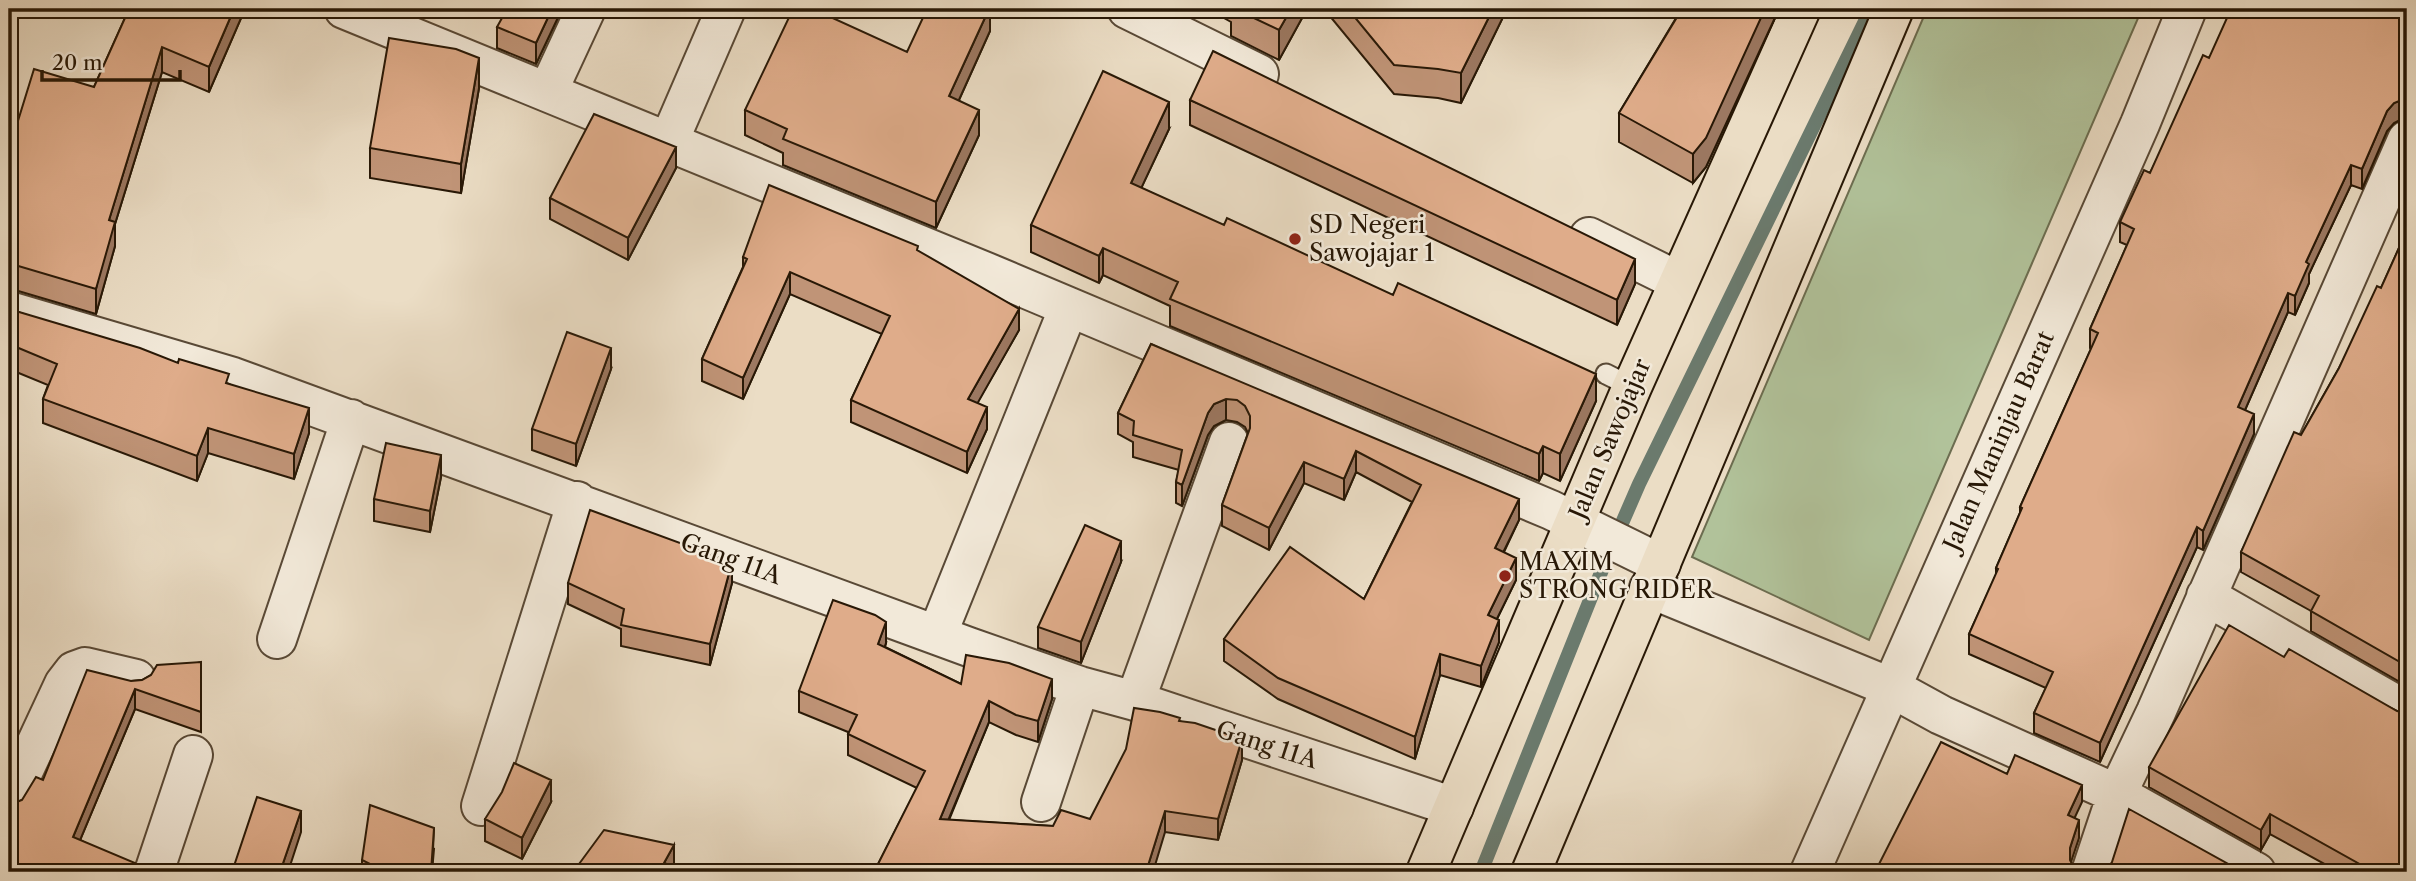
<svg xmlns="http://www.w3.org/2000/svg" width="2416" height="881" font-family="'Libre Caslon Text',serif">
<rect width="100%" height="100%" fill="#ebddc5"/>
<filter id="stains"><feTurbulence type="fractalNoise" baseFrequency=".00286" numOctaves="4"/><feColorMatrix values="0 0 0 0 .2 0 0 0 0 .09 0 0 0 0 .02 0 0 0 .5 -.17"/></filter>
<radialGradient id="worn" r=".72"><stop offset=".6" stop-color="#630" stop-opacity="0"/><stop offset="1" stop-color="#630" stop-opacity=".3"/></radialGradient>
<!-- green -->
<path fill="#b1c29a" stroke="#6c6d50" stroke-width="2" d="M 1927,9 L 2142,9 L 1869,640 L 1692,557 Z"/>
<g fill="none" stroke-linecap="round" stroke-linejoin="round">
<!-- stream -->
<path stroke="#6b7a6d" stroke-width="14" d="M 1481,872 L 1606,560 L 1639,484 L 1871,9"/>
<defs>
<path id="service" d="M 1606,374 L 1632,387"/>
<path id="minor" d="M 344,9 L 991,274 L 1551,510 L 1661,564
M 1127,9 L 1259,74
M 548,91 L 586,9
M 669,141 L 726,9
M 1589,237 L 1678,281
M 9,311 L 233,377 L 969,647 L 1080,686 L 1135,701 L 1454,807
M 1649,588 L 1890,687 L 1941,715 L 2117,794 L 2256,872
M 2206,596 L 2407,711
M 937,635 L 1069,307
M 277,639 L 351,419
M 1135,701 L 1229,442
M 9,802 L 64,684 L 74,671 L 85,667 L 136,679
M 1041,802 L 1080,686
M 481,806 L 577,501
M 154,872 L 193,755
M 1810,872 L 2140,124 L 2187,9
M 2091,872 L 2117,794 L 2156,712 L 2407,140"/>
<path id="primary" d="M 1426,872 L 1632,387 L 1801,9
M 1531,872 L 1894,9"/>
</defs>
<!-- service casing -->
<use href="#service" stroke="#594936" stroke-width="23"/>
<!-- minor casing -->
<use href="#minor" stroke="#594936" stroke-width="42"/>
<!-- primary casing -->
<use href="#primary" stroke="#281806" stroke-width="42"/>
<!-- service -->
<use href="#service" stroke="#f2e9d9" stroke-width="19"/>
<!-- minor -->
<use href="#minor" stroke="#f2e9d9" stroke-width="38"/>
<!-- primary -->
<use href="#primary" stroke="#ebddc5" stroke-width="38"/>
</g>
<!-- wall -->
<path fill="#c09477" stroke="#281806" stroke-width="2" d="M 129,9 L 245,9 L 209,92 L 162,72 L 115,224 L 115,246 L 96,314 L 15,290 L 9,290 L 9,150 L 94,87 Z
M 562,9 L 536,64 L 497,48 L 497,27 Z
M 990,9 L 990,31 L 959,100 L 979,135 L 936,228 L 783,165 L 783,153 L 745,135 L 745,110 L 907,52 Z
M 1208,9 L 1307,9 L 1279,60 L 1231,36 L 1231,22 Z
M 1324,9 L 1506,9 L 1506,11 L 1461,103 L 1438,98 L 1394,94 Z
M 1673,9 L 1779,9 L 1706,167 L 1693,183 L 1619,142 L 1619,113 L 1679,13 Z
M 2407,9 L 2407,119 L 2404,118 L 2394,123 L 2387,131 L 2362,189 L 2351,185 L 2309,274 L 2309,283 L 2295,315 L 2288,312 L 2245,410 L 2254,434 L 2203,550 L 2197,547 L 2100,762 L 2034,733 L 2034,713 L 2046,688 L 1969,654 L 1969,634 L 1996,575 L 1996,568 L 2020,513 L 2020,507 L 2091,349 L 2090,348 L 2090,329 L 2127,245 L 2120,242 L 2120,222 L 2150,173 L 2209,58 Z
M 479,88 L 461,193 L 370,178 L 370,148 Z
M 1190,100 L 1635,284 L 1617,325 L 1190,125 Z
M 1169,129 L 1141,188 L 1596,401 L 1560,481 L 1543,473 L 1539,481 L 1170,326 L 1170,306 L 1103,275 L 1099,283 L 1031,252 L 1031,225 Z
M 676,168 L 628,260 L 550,219 L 550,198 Z
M 2407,174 L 2407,209 L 2402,206 L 2402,187 Z
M 2407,230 L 2407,686 L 2311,631 L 2311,611 L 2241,572 L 2241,552 L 2301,435 L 2339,368 L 2381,288 Z
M 918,251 L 1019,330 L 977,403 L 987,429 L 967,473 L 851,422 L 851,400 L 882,334 L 790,294 L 743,399 L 702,381 L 702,359 L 743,267 L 743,257 Z
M 9,309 L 229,384 L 309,433 L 294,479 L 208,453 L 197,481 L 43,423 L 43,399 L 48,385 L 9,369 Z
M 1151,344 L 1519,520 L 1504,552 L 1516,580 L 1497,619 L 1499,642 L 1481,687 L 1440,675 L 1415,759 L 1278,699 L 1224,661 L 1224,639 L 1364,599 L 1412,502 L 1356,472 L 1344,500 L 1304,483 L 1269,550 L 1222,526 L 1222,505 L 1248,433 L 1245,427 L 1237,422 L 1226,420 L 1214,426 L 1208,435 L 1182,506 L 1176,503 L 1176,482 L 1179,470 L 1133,457 L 1133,442 L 1118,434 L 1118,413 Z
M 611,369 L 576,466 L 532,450 L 532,429 Z
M 441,477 L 430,532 L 374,521 L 374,499 Z
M 1121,562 L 1081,663 L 1038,648 L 1038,627 Z
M 568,583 L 732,583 L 710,665 L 621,646 L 621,629 L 568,604 Z
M 886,643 L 885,647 L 961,684 L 1052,699 L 1038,742 L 1016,735 L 989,722 L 949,820 L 1053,826 L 1090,819 L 1180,721 L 1242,760 L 1218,840 L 1165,832 L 874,872 L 917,788 L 848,755 L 848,732 L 799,712 L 799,691 Z
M 2284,657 L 2397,711 L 2407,872 L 2339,872 L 2270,834 L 2261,850 L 2149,787 L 2149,767 Z
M 201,662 L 201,732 L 135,709 L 80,840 L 139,872 L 12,804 L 22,800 L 43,780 L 131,681 L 142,680 L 151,675 Z
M 551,802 L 522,859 L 485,841 L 485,819 Z
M 434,849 L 432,872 L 362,872 L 362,860 Z
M 579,864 L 674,866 L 688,872 L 579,872 Z"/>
<!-- shaded-wall -->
<path fill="#9c7861" stroke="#281806" stroke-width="2" d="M 234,9 L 245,9 L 209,92 L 209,67 Z
M 552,9 L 562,9 L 536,64 L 536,43 Z
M 989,9 L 990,9 L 990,31 L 949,122 L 949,96 Z
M 1291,9 L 1307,9 L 1279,60 L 1279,30 Z
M 1493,9 L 1506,9 L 1506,11 L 1461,103 L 1461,73 Z
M 1765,9 L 1779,9 L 1706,167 L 1693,183 L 1693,154 Z
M 162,47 L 162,72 L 115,224 L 115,246 L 96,314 L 96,289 L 109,220 Z
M 479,58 L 479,88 L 461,193 L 461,164 Z
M 2404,99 L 2404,118 L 2394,123 L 2387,131 L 2362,189 L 2362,169 L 2387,111 L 2394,103 Z
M 1169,102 L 1169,129 L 1131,210 L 1131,183 Z
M 979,110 L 979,135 L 936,228 L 936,202 Z
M 676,147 L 676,168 L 628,260 L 628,238 Z
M 2351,165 L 2351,185 L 2309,274 L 2309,283 L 2295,315 L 2295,296 L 2306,262 Z
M 1103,248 L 1103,275 L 1099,283 L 1099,256 Z
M 1635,259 L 1635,284 L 1617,325 L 1617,300 Z
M 790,272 L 790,294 L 743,399 L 743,378 Z
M 2288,293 L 2288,312 L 2238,426 L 2238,407 Z
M 1019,309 L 1019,330 L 968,420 L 968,399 Z
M 611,348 L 611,369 L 576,466 L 576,444 Z
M 1596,374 L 1596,401 L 1560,481 L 1560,454 Z
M 1226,399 L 1226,420 L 1214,426 L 1208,435 L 1182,506 L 1182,485 L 1208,413 L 1214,404 Z
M 987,407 L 987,429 L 967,473 L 967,452 Z
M 309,408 L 309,433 L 294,479 L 294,454 Z
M 2254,414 L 2254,434 L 2203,550 L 2203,531 Z
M 208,428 L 208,453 L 197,481 L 197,456 Z
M 1543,446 L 1543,473 L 1539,481 L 1539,454 Z
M 1356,451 L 1356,472 L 1344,500 L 1344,479 Z
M 441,455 L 441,477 L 430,532 L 430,511 Z
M 1304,462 L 1304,483 L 1269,550 L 1269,528 Z
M 1519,499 L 1519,520 L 1495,569 L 1495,548 Z
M 2197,527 L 2197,547 L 2100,762 L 2100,743 Z
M 1121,541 L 1121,562 L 1081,663 L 1081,642 Z
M 1516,558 L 1516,580 L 1488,637 L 1488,615 Z
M 732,562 L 732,583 L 710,665 L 710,644 Z
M 1499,620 L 1499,642 L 1481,687 L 1481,666 Z
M 886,622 L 886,643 L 878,665 L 878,644 Z
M 1440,654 L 1440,675 L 1415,759 L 1415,737 Z
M 1052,679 L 1052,699 L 1038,742 L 1038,721 Z
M 135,689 L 135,709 L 73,857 L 73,837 Z
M 989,701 L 989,722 L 940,840 L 940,819 Z
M 1242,739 L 1242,760 L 1218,840 L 1218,819 Z
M 551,780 L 551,802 L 522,859 L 522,838 Z
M 2082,785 L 2082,802 L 2068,832 L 2068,815 Z
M 301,811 L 301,832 L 288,872 L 280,872 Z
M 1165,811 L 1165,832 L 1153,872 L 1146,872 Z
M 2270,814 L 2270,834 L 2261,850 L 2261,830 Z
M 2079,820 L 2079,838 L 2070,865 L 2070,848 Z
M 434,828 L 432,872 L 431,872 Z
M 674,845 L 674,866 L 671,872 L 664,863 Z"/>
<!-- building -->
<path fill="#dfac8a" stroke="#281806" stroke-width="2" d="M 129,9 L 234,9 L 209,67 L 162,47 L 109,220 L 115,222 L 96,289 L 15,265 L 9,265 L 9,150 L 34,69 L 94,87 Z
M 507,9 L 552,9 L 536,43 L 497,27 Z
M 793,9 L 813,9 L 907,52 L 927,9 L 989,9 L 949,96 L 979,110 L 936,202 L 783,139 L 787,129 L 745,110 Z
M 1235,9 L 1291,9 L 1279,30 Z
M 1348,9 L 1493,9 L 1461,73 L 1438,69 L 1394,65 Z
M 1682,9 L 1765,9 L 1706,138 L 1693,154 L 1619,113 Z
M 2231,9 L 2407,9 L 2407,99 L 2404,99 L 2394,103 L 2387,111 L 2362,169 L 2351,165 L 2306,262 L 2309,264 L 2295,296 L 2288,293 L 2238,407 L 2254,414 L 2203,531 L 2197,527 L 2100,743 L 2034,713 L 2053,672 L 1969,634 L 1998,569 L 1996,568 L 2022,508 L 2020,507 L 2098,333 L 2090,329 L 2134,229 L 2120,222 L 2144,170 L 2150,173 L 2203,55 L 2209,58 Z
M 389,38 L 456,49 L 479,58 L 461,164 L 370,148 Z
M 1213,51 L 1635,259 L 1617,300 L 1190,100 Z
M 1103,71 L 1169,102 L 1131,183 L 1224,225 L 1227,218 L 1393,295 L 1398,283 L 1596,374 L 1560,454 L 1543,446 L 1539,454 L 1170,299 L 1178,282 L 1103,248 L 1099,256 L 1031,225 Z
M 594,114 L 676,147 L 628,238 L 550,198 Z
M 2407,174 L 2407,189 L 2402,187 Z
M 769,185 L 918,246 L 917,250 L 1019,309 L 968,399 L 987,407 L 967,452 L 851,400 L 890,316 L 790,272 L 743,378 L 702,359 L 747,259 L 743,257 Z
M 2407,230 L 2407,666 L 2311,611 L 2319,596 L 2241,552 L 2294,432 L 2301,435 L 2339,368 L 2377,286 L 2381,288 Z
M 9,309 L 140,348 L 178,363 L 179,359 L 226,373 L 229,374 L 226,383 L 309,408 L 294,454 L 208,428 L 197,456 L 43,399 L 57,364 L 9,344 Z
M 567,332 L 611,348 L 576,444 L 532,429 Z
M 1151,344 L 1519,499 L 1495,548 L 1516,558 L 1488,615 L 1499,620 L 1481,666 L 1440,654 L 1415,737 L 1278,678 L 1224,639 L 1290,547 L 1364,599 L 1421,485 L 1356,451 L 1344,479 L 1304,462 L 1269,528 L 1222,505 L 1250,428 L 1250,416 L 1245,406 L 1237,400 L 1226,399 L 1214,404 L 1208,413 L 1182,485 L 1176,482 L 1182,450 L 1133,435 L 1134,421 L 1118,413 Z
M 386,443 L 441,455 L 430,511 L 374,499 Z
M 590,510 L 732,562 L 710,644 L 621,625 L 624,609 L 568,583 Z
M 1085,525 L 1121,541 L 1081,642 L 1038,627 Z
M 833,600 L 875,615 L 886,622 L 878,644 L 961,684 L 966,655 L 1009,663 L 1052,679 L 1038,721 L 1016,715 L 989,701 L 940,819 L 1053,826 L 1061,810 L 1090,819 L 1126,749 L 1134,708 L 1160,712 L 1180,718 L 1179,721 L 1195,723 L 1242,739 L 1218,819 L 1165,811 L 1146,872 L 874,872 L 925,771 L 848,734 L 857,715 L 799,691 Z
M 2229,625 L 2284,657 L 2289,649 L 2397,711 L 2407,713 L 2407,872 L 2374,872 L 2270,814 L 2261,830 L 2149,767 Z
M 201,662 L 201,712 L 135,689 L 73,837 L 135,863 L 139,868 L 137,872 L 9,872 L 9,803 L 12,804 L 22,800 L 36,777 L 43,780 L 87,670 L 131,681 L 142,680 L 151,675 L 157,665 Z
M 1941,742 L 2007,774 L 2015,755 L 2082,785 L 2068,815 L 2079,820 L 2070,848 L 2070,860 L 2075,870 L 2079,872 L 1875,872 Z
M 514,763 L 551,780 L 522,838 L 485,819 L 502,792 Z
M 257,797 L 301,811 L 280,872 L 232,872 Z
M 370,805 L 434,828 L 431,872 L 372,872 L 374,866 L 362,860 Z
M 2129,809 L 2239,870 L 2238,872 L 2103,872 L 2106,871 L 2112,862 Z
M 604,830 L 674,845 L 664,863 L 688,872 L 596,872 L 579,864 Z
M 822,867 L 836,872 L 820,872 Z"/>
<!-- markers -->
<g fill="#8f2418" stroke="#f2e9d9" stroke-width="2.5">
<circle cx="1295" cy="239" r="7"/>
<circle cx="1505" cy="576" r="7"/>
</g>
<g text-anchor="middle" stroke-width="5" stroke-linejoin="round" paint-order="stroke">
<!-- poi labels -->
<g font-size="24" fill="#281806" stroke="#f2e9d9" text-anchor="start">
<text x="1309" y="233">SD Negeri<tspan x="1309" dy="28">Sawojajar 1</tspan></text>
<text x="1519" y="570">MAXIM<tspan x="1519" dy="28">STRONG RIDER</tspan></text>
</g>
<!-- street labels -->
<g font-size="24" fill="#281806" stroke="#f2e9d9">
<text transform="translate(1610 439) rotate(-67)" y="8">Jalan Sawojajar</text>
<text transform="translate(1999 441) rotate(-66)" y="8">Jalan Maninjau Barat</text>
<text transform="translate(731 559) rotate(20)" y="8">Gang 11A</text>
<text transform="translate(1267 745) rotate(18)" y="8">Gang 11A</text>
</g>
</g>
<!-- margin -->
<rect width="2416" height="881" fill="none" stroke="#ebddc5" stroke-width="35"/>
<rect x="10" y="10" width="2395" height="860" fill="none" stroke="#281806" stroke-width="3.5"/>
<rect x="18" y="18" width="2381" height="846" fill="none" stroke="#281806" stroke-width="2"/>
<!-- scale -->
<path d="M42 70v10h138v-10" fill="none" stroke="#281806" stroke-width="3.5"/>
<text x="52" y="70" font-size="21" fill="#281806" stroke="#f2e9d9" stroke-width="5" paint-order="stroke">20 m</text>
<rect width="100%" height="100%" filter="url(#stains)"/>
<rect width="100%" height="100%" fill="url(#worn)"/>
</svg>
